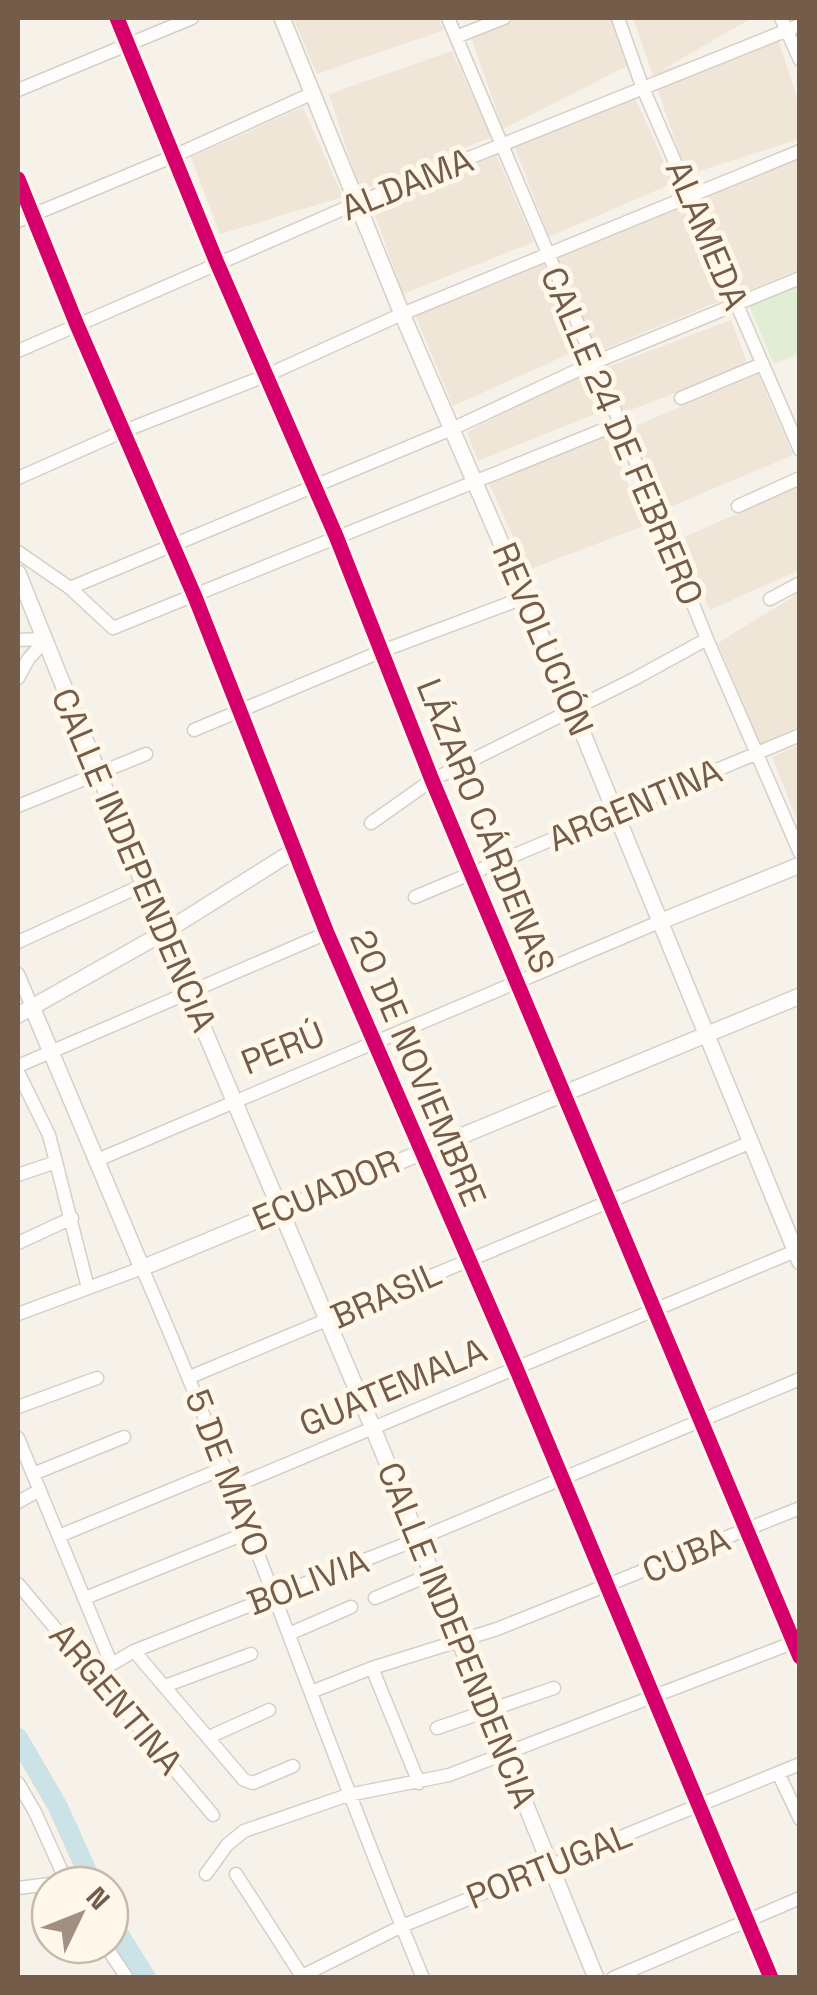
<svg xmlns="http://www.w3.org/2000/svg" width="817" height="1995" font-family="'Space Grotesk',sans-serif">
<rect width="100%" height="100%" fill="#f6f2ea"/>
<!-- residential -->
<path fill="#efe6d7" d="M 293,18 L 438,18 L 444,30 L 317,74 Z
M 519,18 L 614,18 L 633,63 L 503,129 L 471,37 Z
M 633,18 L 752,18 L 660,71 L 776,33 L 799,104 L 799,139 L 687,175 Z
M 452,51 L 491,137 L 360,191 L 329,94 Z
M 634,95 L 673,183 L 549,237 L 515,148 Z
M 303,107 L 343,197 L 220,234 L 191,157 Z
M 496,154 L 534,242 L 403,294 L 371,203 Z
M 799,156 L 799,269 L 743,293 L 702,198 Z
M 684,203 L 725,299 L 597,352 L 556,256 Z
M 542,260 L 578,350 L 453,406 L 414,312 Z
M 731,320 L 748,365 L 623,413 L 605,368 Z
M 578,374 L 598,413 L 478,461 L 467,432 Z
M 758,374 L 793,455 L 668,508 L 633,427 Z
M 606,432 L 646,525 L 528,570 L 488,481 Z
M 799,486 L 799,570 L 710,610 L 678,540 Z
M 799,593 L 799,726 L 760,744 L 718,643 Z
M 799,745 L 799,825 L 772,757 Z"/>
<!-- green -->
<path fill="#e1edd5" d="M 799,285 L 799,354 L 774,364 L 749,306 Z"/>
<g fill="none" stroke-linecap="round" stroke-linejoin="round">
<!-- river -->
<path stroke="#cbe2e6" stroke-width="20" d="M 18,1738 L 58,1807 L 93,1885
M 110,1920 L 146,1978"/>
<defs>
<path id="minor" d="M 117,18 L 217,263 L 336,536 L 432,780 L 800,1657
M 448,18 L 620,423 L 707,639 L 800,853
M 618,18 L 642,86 L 800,450
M 781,18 L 800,60
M 456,37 L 504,18
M 18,90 L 192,18
M 18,221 L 174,156 L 313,93
M 18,351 L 357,203 L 800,25
M 681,398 L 762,364
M 18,478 L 124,431 L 265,376 L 402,314 L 800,151
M 738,506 L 800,478
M 18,552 L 70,588 L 454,428 L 593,363 L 800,278
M 70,588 L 113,628 L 620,423
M 770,599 L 800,583
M 18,640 L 43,639
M 18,678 L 29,658 L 44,642
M 194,730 L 382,651 L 526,597
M 18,806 L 146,754
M 371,823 L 432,780 L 636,678 L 707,639
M 415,897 L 800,735
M 18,942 L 145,884
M 18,974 L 32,1007
M 18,1066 L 327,933
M 18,1072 L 49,1135 L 56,1162
M 95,1161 L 659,922
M 18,1175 L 56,1162 L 88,1288
M 18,1243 L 72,1218
M 18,1314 L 142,1268 C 244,1501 325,1743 423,1978
M 190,1377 L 749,1143
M 18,1407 L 97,1378
M 18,1438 L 111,1663
M 33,1474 L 124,1437
M 232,1487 L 800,1249
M 18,1502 L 40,1490
M 59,1536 L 224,1468
M 18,1584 L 213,1815
M 85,1598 L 249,1532
M 375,1598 L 432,1574
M 289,1634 L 351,1607
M 134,1651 L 244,1780 L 253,1783 L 293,1766
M 372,1668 L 419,1783
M 95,1674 L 134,1651 L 418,1539 L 800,1379
M 165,1686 L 251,1654
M 311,1692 L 372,1668 L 497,1629 L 800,1508
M 437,1728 L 554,1688
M 209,1737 L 269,1710
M 778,1773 L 800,1819
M 18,1783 L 35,1812 L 68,1885
M 206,1874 L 227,1845 L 244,1831 L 348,1795 L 449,1775 L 800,1640
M 236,1874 L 303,1978
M 18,1888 L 66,1882
M 105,1945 L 127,1978
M 302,1976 L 402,1926 L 800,1764
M 613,1978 L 800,1898"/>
<path id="tertiary" d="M 282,18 L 402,314 L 572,707 L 800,1262
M 18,179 L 77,325 L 195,597 L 327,933 L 516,1368 L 771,1978
M 18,573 L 163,933 L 373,1428 L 596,1978
M 659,922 L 800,865
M 32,1007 L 142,1268 L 800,996
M 18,1015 L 163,933 L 295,850"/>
</defs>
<!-- minor casing -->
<use href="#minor" stroke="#d4cfc7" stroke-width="15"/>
<!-- tertiary casing -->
<use href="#tertiary" stroke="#d4cfc7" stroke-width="18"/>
<!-- minor -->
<use href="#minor" stroke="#fefdfc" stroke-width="12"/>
<!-- tertiary -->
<use href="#tertiary" stroke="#fefdfc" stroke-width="15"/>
<defs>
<path id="cycleway" d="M 117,18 L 217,263 L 336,536 L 432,780 L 800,1657
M 18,179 L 77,325 L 195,597 L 327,933 L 516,1368 L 771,1978"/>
</defs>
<!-- cycleway casing -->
<use href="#cycleway" stroke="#fff8ea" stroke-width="21"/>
<!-- cycleway -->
<use href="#cycleway" stroke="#d6006c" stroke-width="15"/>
</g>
<g text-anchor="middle" stroke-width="10" stroke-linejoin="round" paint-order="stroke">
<!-- street labels -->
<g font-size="35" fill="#735c4a" stroke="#fff8ea">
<text transform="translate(407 184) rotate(-22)" y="12">ALDAMA</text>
<text transform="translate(707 235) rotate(67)" y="12">ALAMEDA</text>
<text transform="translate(622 436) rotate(67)" y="12">CALLE 24 DE FEBRERO</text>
<text transform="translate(543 639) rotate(67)" y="12">REVOLUCIÓN</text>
<text transform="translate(635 805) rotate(-23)" y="12">ARGENTINA</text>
<text transform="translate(486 826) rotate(68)" y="12">LÁZARO CÁRDENAS</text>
<text transform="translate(134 860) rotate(67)" y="12">CALLE INDEPENDENCIA</text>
<text transform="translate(283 1048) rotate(-22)" y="12">PERÚ</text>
<text transform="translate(418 1068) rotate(67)" y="12">20 DE NOVIEMBRE</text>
<text transform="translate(326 1190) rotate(-23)" y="12">ECUADOR</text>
<text transform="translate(386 1295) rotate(-24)" y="12">BRASIL</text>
<text transform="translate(393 1387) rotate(-23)" y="12">GUATEMALA</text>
<text transform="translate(227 1473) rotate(69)" y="12">5 DE MAYO</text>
<text transform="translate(686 1555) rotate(-23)" y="12">CUBA</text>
<text transform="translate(308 1582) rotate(-21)" y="12">BOLIVIA</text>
<text transform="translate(457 1635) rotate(68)" y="12">CALLE INDEPENDENCIA</text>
<text transform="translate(116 1699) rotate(50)" y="12">ARGENTINA</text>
<text transform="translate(549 1866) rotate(-22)" y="12">PORTUGAL</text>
</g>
</g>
<!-- border -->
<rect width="817" height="1995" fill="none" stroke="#735c4a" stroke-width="40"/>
<!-- north arrow -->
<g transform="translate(80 1915) rotate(47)"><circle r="48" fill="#fff8ea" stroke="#c7baaa" stroke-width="2.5"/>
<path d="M0-8L18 38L0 25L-18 38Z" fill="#a19082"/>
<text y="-15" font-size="28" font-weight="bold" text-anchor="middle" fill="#735c4a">N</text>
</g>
</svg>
